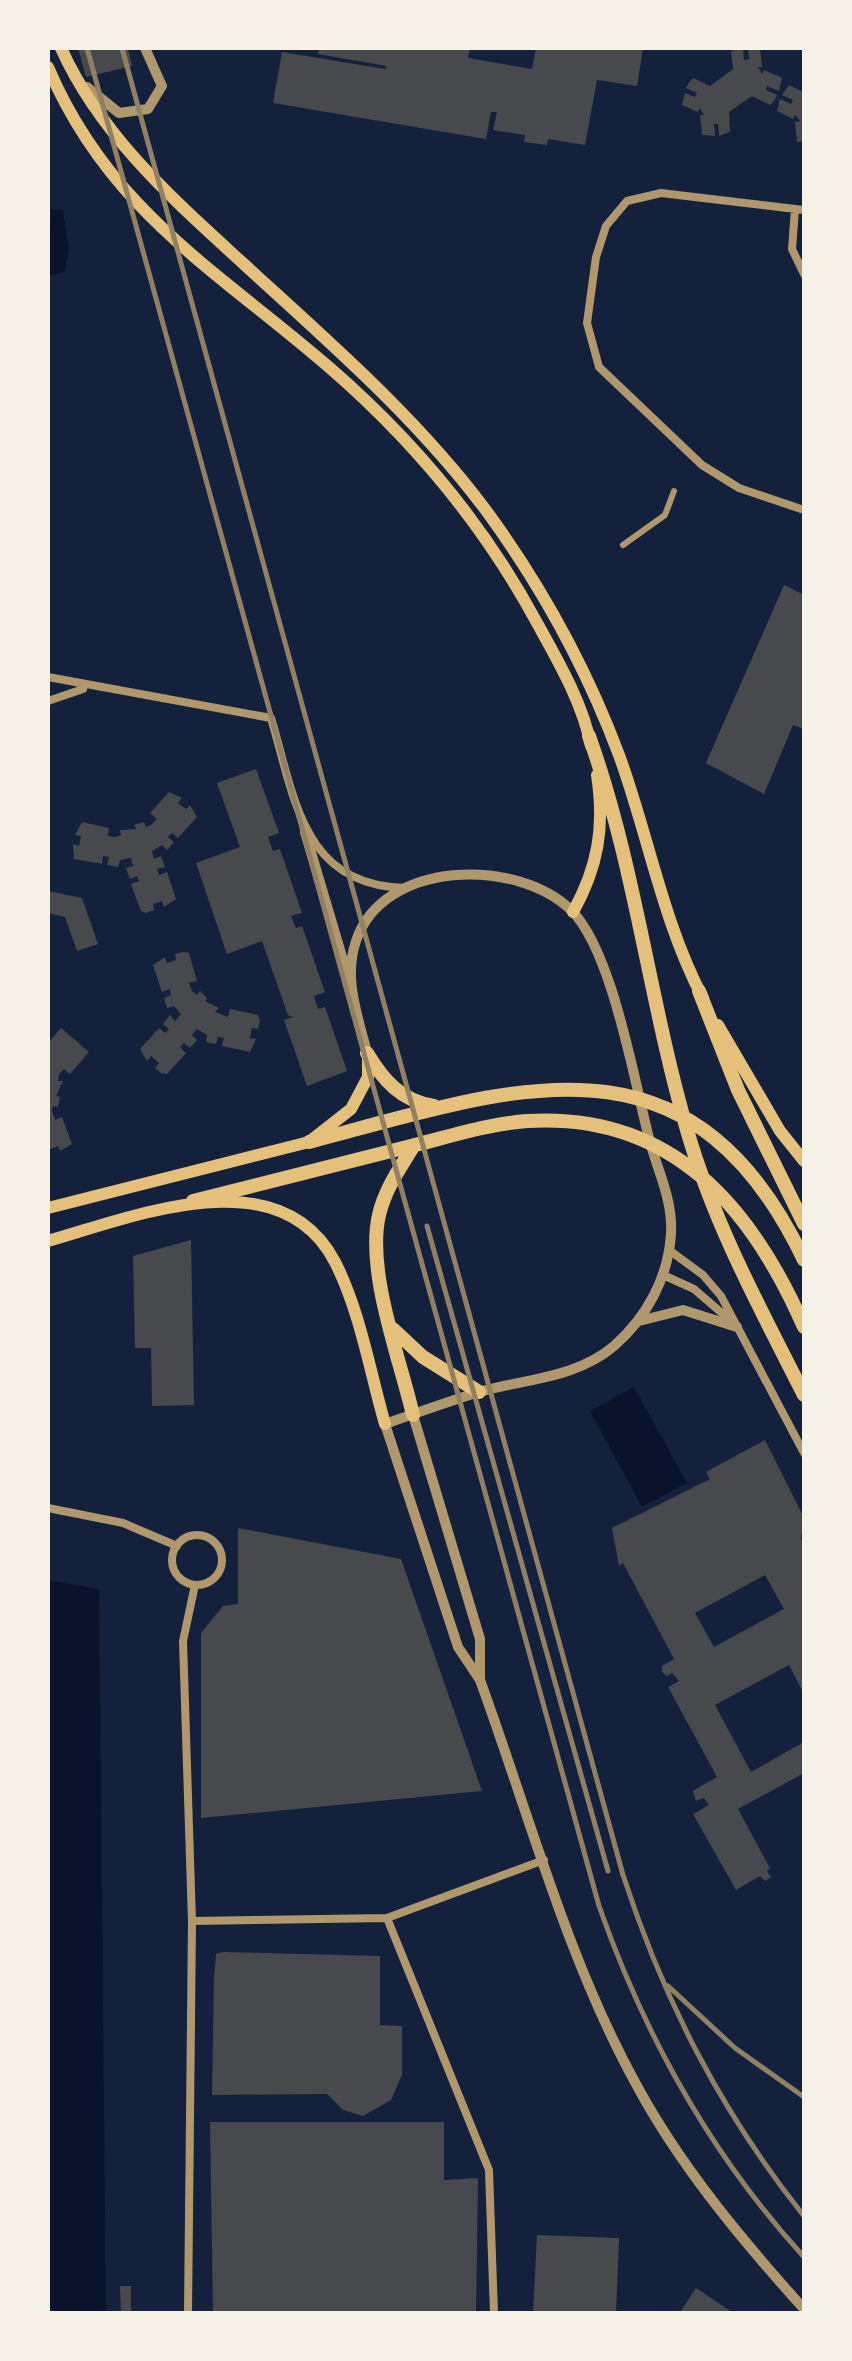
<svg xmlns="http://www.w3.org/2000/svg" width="852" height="2361" font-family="'Source Sans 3',sans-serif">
<rect width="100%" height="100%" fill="#14213d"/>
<!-- water -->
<path fill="#0b132b" d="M 51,209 L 63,210 L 69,248 L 65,272 L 48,276 Z
M 634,1387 L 687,1483 L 642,1507 L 590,1411 Z
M 48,1580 L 99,1589 L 106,2313 L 48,2313 Z"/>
<!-- building -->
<path fill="#48494c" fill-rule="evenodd" d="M 78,48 L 128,48 L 132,66 L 86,77 Z
M 319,48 L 470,48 L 468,58 L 532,69 L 536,48 L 643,48 L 637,86 L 597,80 L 585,145 L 548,139 L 547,145 L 524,142 L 525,135 L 493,130 L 497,112 L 491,112 L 486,139 L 273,103 L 282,52 L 385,69 L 386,66 L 318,54 Z
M 743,48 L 744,60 L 749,59 L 748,48 L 760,49 L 762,67 L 758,67 L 762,74 L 764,70 L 782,78 L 779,91 L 767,86 L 766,90 L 777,95 L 774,101 L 770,105 L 752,96 L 729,112 L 730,132 L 719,136 L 718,124 L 714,124 L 715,136 L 702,135 L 700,115 L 704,115 L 700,108 L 698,112 L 682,105 L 685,93 L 695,97 L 697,93 L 686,88 L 689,83 L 693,78 L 710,86 L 733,69 L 731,51 Z
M 789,85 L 804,92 L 804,141 L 797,142 L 795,122 L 800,121 L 795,115 L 793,119 L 777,111 L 780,99 L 791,104 L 793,100 L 782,95 Z
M 784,585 L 804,595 L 804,729 L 793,725 L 764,794 L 706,763 Z
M 256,769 L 279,833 L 268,837 L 273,851 L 280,849 L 302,913 L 291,916 L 296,928 L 302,926 L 325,992 L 314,996 L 318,1009 L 325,1007 L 347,1071 L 307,1086 L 284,1020 L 293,1017 L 288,1015 L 262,941 L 227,954 L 196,863 L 240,847 L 217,783 Z
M 169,792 L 182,798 L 178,803 L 186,809 L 190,805 L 197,817 L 178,838 L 172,833 L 168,837 L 174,842 L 167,850 L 162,845 L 152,851 L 154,859 L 161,856 L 165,867 L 157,869 L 159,875 L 167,872 L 176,899 L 164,907 L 162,901 L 153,904 L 154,910 L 146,913 L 141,911 L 131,884 L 139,881 L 137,876 L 130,879 L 126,868 L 133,866 L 131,858 L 120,860 L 118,867 L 107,865 L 109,857 L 103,856 L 102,864 L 74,859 L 73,844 L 79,846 L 81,836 L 75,835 L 82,822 L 109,828 L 108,836 L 115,837 L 121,835 L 120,830 L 136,829 L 134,825 L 144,822 L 146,827 L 151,825 L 157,819 L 150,813 Z
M 48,891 L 82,898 L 98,944 L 77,951 L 65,917 L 48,913 Z
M 183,952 L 189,953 L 197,981 L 189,983 L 192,991 L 197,995 L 200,991 L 207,998 L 205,1001 L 219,1008 L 215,1012 L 228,1017 L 230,1009 L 258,1015 L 260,1021 L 258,1029 L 252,1028 L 250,1038 L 256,1039 L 250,1052 L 222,1046 L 224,1038 L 218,1037 L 216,1044 L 206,1042 L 207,1035 L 197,1029 L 192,1035 L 197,1040 L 190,1048 L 184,1043 L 180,1047 L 186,1053 L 167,1074 L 161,1073 L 155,1068 L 159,1063 L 151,1056 L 147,1061 L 140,1049 L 159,1028 L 165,1033 L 169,1029 L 163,1024 L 170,1015 L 175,1021 L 181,1014 L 174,1006 L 167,1008 L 164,998 L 171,995 L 170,989 L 162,992 L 153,965 L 165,957 L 167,963 L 176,960 L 175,954 Z
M 61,1028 L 89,1052 L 70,1074 L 64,1069 L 59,1074 L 58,1081 L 63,1081 L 56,1096 L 60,1097 L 58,1107 L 53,1106 L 52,1111 L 55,1120 L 62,1117 L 72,1144 L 60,1151 L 58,1146 L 48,1150 L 48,1043 Z
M 191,1240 L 194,1405 L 152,1406 L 151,1348 L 135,1348 L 133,1256 Z
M 765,1440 L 804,1518 L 801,1539 L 804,1544 L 804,1694 L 789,1665 L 715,1705 L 751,1772 L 804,1742 L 804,1773 L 738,1809 L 770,1868 L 767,1871 L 771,1877 L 765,1881 L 760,1876 L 736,1890 L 693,1814 L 709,1805 L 704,1798 L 696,1801 L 693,1791 L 717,1777 L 668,1687 L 679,1681 L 672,1673 L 667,1676 L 662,1672 L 662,1666 L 674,1659 L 623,1563 L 619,1566 L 612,1528 L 710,1479 L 706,1472 ZM 765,1575 L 784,1609 L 714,1647 L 695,1613 Z
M 238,1528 L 401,1559 L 482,1791 L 201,1818 L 201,1633 L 223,1606 L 238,1604 Z
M 223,1952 L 380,1956 L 380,2025 L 402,2026 L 402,2075 L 391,2100 L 363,2116 L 343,2110 L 327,2094 L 212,2095 L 214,1978 L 216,1954 Z
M 210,2122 L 444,2122 L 444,2180 L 478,2178 L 476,2314 L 213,2314 Z
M 537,2235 L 619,2238 L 616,2314 L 533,2314 Z
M 120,2286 L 131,2286 L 131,2313 L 121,2314 Z
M 696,2288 L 735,2314 L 679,2314 Z"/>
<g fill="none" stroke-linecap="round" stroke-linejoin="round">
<!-- pedestrian -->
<path stroke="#b1986c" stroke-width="6" d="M 623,545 L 665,515 L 674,491"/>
<!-- minor -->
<path stroke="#b1986c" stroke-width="8" d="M 795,209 L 792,249 L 804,274
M 804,210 L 661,193 L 627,201 L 606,226 L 596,257 L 587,323 L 599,367 L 702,465 L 739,488 L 804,510
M 48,677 L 271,718 C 295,798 302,886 406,888
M 48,701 L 83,689
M 669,1250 L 703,1275 L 721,1296 L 804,1453
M 663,1275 L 694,1289 L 731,1321
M 48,1508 L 123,1523 L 177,1546
M172 1560a25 25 0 1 1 50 0a25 25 0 1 1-50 0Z
M 387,1918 L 489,2170 L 494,2314
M 192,1921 L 387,1918 L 544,1860
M 188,2314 L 192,1921 L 183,1641 L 195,1585"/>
<!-- tertiary -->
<path stroke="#b1986c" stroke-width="10" d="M 87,87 L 119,113 L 148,109 L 162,86 L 145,48
M 305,832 L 348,977
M 367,1053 C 358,1016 343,979 356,941 C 383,860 516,857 571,910 C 612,950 634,1080 649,1138 C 657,1170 673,1199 671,1234 C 668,1278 647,1317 614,1346 C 577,1378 524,1379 479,1392 C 447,1402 416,1413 385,1424 L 458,1647 L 480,1680 C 529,1814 567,1959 636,2084 C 680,2166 742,2240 804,2309
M 639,1321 L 683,1310 L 737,1327
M 413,1415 L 480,1639 L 480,1679"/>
<!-- primary -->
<path stroke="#e5c07b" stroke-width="12" d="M 48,1208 L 309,1142 L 351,1109 L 368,1077 L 368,1055
M 48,1241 C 133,1217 280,1156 335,1262 C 360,1311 370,1372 385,1424"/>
<!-- trunk -->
<path stroke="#e5c07b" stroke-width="12" d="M 61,48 C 101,137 175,201 246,266 C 330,343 416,417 485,509 C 540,584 586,667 619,755 C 648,834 663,923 703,998
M 48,67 C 109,211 217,270 330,368 C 413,440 484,525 536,621 C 557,659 583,703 591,746
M 573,912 C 598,867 605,827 597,775
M 718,1025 L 780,1131 L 804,1161"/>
<!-- motorway -->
<path stroke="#e5c07b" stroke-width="14" d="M 589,736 C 635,865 649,999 687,1130 C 714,1224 760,1308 804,1395
M 699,991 L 738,1090 L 804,1224
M 367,1053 C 383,1080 401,1101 434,1106
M 309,1142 C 513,1088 689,1019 804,1260
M 193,1201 C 267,1182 341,1163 415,1145 C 451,1136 489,1124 527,1121 C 671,1112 751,1206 804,1327
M 393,1329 L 423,1357 L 479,1392
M 413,1415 C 400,1359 366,1271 379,1215 C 385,1189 400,1168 414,1145"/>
<!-- rail -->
<path stroke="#918062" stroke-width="5" d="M 87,48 L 599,1906 C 645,2037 711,2155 804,2257
M 122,48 L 623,1875 C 664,2001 721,2112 804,2216
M 427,1226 L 608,1871
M 668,1986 L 735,2048 L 804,2097"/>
</g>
<!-- border -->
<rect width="852" height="2361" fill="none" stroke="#f6f1e7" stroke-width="100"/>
</svg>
